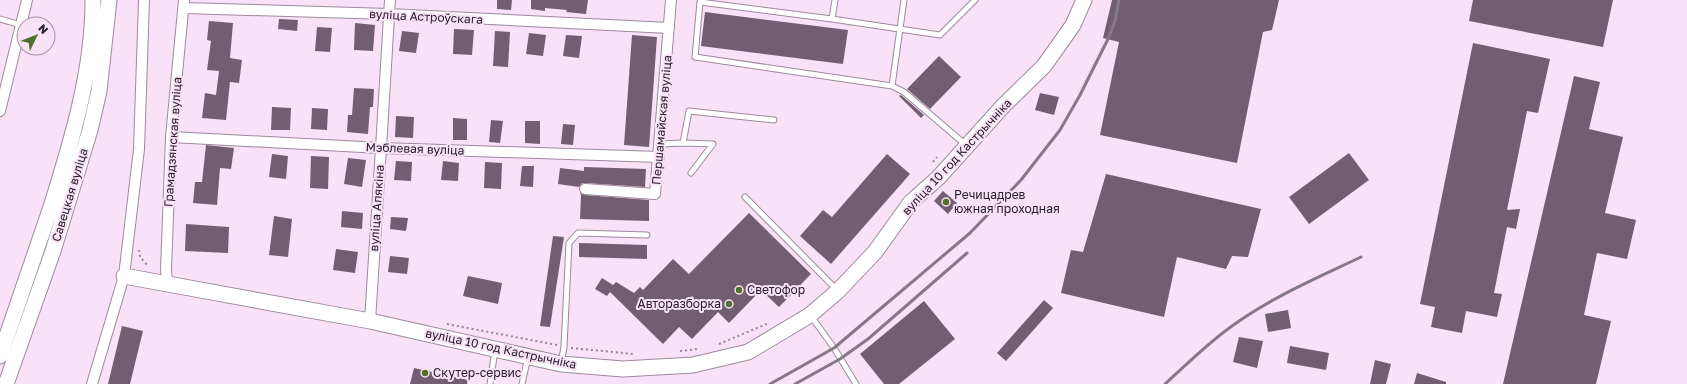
<svg xmlns="http://www.w3.org/2000/svg" width="1687" height="384" font-family="'Golos Text',sans-serif">
<rect width="100%" height="100%" fill="#f9e1f7"/>
<!-- building -->
<path fill="#725e71" d="M 497,0 L 512,0 L 511,10 L 497,9 Z
M 531,0 L 588,0 L 586,14 L 566,12 L 567,10 L 545,8 L 545,11 L 531,9 Z
M 1112,0 L 1279,0 L 1272,30 L 1263,32 L 1237,163 L 1100,135 L 1119,42 L 1103,38 Z
M 1473,0 L 1613,0 L 1603,47 L 1469,21 Z
M 705,12 L 848,30 L 843,64 L 701,46 Z
M 279,19 L 298,20 L 297,31 L 278,29 Z
M 209,21 L 233,23 L 230,58 L 242,60 L 239,83 L 230,82 L 226,120 L 202,118 L 205,93 L 216,95 L 219,71 L 207,70 L 211,41 L 207,40 Z
M 355,23 L 375,25 L 373,51 L 354,50 Z
M 317,27 L 332,28 L 330,52 L 315,51 Z
M 454,29 L 474,30 L 472,55 L 453,54 Z
M 402,31 L 419,33 L 416,53 L 399,51 Z
M 495,31 L 510,32 L 508,67 L 493,66 Z
M 529,33 L 546,35 L 543,56 L 526,54 Z
M 566,35 L 582,36 L 579,58 L 563,56 Z
M 632,35 L 657,37 L 649,147 L 624,145 Z
M 1473,43 L 1550,59 L 1538,113 L 1527,111 L 1507,210 L 1520,209 L 1516,229 L 1507,227 L 1494,293 L 1502,294 L 1497,317 L 1466,311 L 1462,333 L 1431,327 L 1435,307 L 1420,304 Z
M 939,56 L 961,77 L 930,109 L 907,89 Z
M 1574,76 L 1600,82 L 1589,129 L 1623,137 L 1605,213 L 1636,220 L 1627,259 L 1597,253 L 1584,315 L 1611,321 L 1596,384 L 1503,384 Z
M 354,88 L 374,89 L 373,107 L 370,107 L 368,134 L 347,132 L 348,115 L 352,115 Z
M 1040,93 L 1059,97 L 1054,115 L 1035,110 Z
M 901,95 L 924,115 L 921,118 L 899,96 Z
M 272,107 L 291,108 L 290,130 L 271,130 Z
M 312,108 L 328,109 L 327,130 L 311,129 Z
M 396,116 L 414,117 L 413,138 L 395,137 Z
M 453,118 L 467,119 L 467,140 L 453,140 Z
M 491,120 L 503,121 L 500,143 L 489,142 Z
M 525,121 L 540,121 L 540,144 L 525,143 Z
M 563,124 L 575,125 L 573,145 L 561,144 Z
M 206,145 L 234,148 L 231,169 L 220,168 L 217,205 L 193,203 L 195,182 L 202,182 Z
M 1349,153 L 1369,180 L 1309,224 L 1289,197 Z
M 272,154 L 288,156 L 286,179 L 269,177 Z
M 887,154 L 910,174 L 831,264 L 800,236 L 823,210 L 832,217 Z
M 311,156 L 329,157 L 328,189 L 310,188 Z
M 348,158 L 366,160 L 362,187 L 344,184 Z
M 396,161 L 412,162 L 411,181 L 394,180 Z
M 443,161 L 459,163 L 458,181 L 441,180 Z
M 485,162 L 502,163 L 501,189 L 484,188 Z
M 522,166 L 534,166 L 533,187 L 520,186 Z
M 584,167 L 646,169 L 645,187 L 585,183 L 582,183 L 579,187 L 558,184 L 560,168 L 584,171 Z
M 1106,174 L 1261,209 L 1248,257 L 1232,256 L 1226,269 L 1177,257 L 1164,317 L 1061,293 L 1071,250 L 1083,252 Z
M 943,191 L 957,203 L 948,214 L 934,201 Z
M 580,193 L 585,195 L 649,200 L 649,221 L 580,219 L 581,195 Z
M 342,211 L 363,213 L 362,229 L 341,227 Z
M 749,213 L 811,274 L 779,307 L 761,290 L 729,323 L 718,312 L 692,339 L 679,327 L 663,344 L 610,292 L 607,296 L 595,289 L 602,278 L 613,285 L 616,282 L 634,293 L 640,287 L 643,290 L 673,259 L 689,274 Z
M 274,216 L 292,219 L 288,257 L 269,255 Z
M 391,217 L 408,218 L 406,231 L 390,229 Z
M 186,224 L 229,227 L 228,253 L 185,251 Z
M 553,236 L 564,237 L 550,327 L 540,326 Z
M 579,243 L 647,245 L 647,259 L 579,257 Z
M 336,249 L 358,252 L 355,273 L 333,270 Z
M 390,256 L 409,258 L 407,274 L 388,272 Z
M 468,276 L 502,283 L 498,304 L 463,296 Z
M 1044,300 L 1053,308 L 1006,361 L 997,353 Z
M 924,301 L 955,339 L 899,384 L 884,384 L 860,354 Z
M 1288,310 L 1291,328 L 1268,332 L 1265,314 Z
M 122,326 L 143,331 L 130,384 L 108,384 Z
M 1239,337 L 1263,341 L 1257,368 L 1233,362 Z
M 1290,346 L 1329,353 L 1326,370 L 1287,363 Z
M 1375,360 L 1391,364 L 1386,384 L 1370,384 Z
M 414,368 L 468,380 L 467,384 L 410,384 Z
M 1417,373 L 1446,382 L 1446,384 L 1414,384 Z"/>
<g fill="none" stroke-linecap="round" stroke-linejoin="round">
<defs>
<path id="lane" d="M 702,0 L 700,2 L 695,57 L 892,86 L 904,0
M 835,0 L 832,19 L 940,35 L 975,0
M 700,2 L 832,19
M 0,19 L 21,25
M 892,86 L 904,92 L 966,145
M 683,143 L 713,144 L 691,173
M 660,144 L 683,143 L 689,111 L 774,120
M 745,197 L 837,290
M 811,316 L 834,348 L 856,384
M 561,363 L 564,347 L 569,243 L 578,233 L 647,235
M 490,384 L 495,350
M 522,384 L 528,357"/>
<path id="street" d="M 183,8 L 389,14 L 669,28
M 0,111 L 27,0
M 171,137 L 381,148 L 659,157
M 585,189 L 655,194 L 671,0
M 167,283 L 166,270 L 171,137 L 184,0
M 370,321 L 381,148 L 390,0
M 92,384 L 124,276 L 139,149 L 144,0"/>
<path id="secondary" d="M 124,276 L 370,321 L 561,364 L 623,369 L 693,365 L 748,352 L 810,315 L 838,291 L 875,252 L 911,202 L 938,178 L 1004,105 L 1044,66 L 1073,25 L 1084,0
M 0,356 C 17,306 34,257 51,207 C 72,140 93,71 93,0
M 6,384 L 53,251 L 90,130 L 99,91 L 109,0"/>
</defs>
<!-- lane casing -->
<use href="#lane" stroke="#9e899d" stroke-width="7"/>
<!-- street casing -->
<use href="#street" stroke="#9e899d" stroke-width="12"/>
<!-- secondary casing -->
<use href="#secondary" stroke="#9e899d" stroke-width="17"/>
<!-- path -->
<path stroke="#958494" stroke-width="2" stroke-dasharray="2 3" stroke-linecap="butt" d="M 933,162 L 937,157
M 139,250 L 140,257 L 147,265
M 447,324 L 557,345
M 719,344 L 769,323
M 571,348 L 634,354
M 680,351 L 698,349"/>
<!-- lane -->
<use href="#lane" stroke="#fff" stroke-width="5"/>
<!-- street -->
<use href="#street" stroke="#fff" stroke-width="10"/>
<!-- secondary -->
<use href="#secondary" stroke="#fff" stroke-width="15"/>
<!-- rail -->
<path stroke="#877887" stroke-width="3" d="M 770,384 L 834,348 L 970,233 L 1021,180 L 1060,130 L 1080,95 L 1108,39 L 1115,21 L 1119,0
M 795,384 L 840,359 L 868,339 L 967,253
M 1165,384 C 1187,364 1208,343 1232,326 C 1272,297 1317,278 1361,257"/>
</g>
<!-- markers -->
<g fill="#4f7129" stroke="#f9e1f7" stroke-width="1.5">
<circle cx="946" cy="202" r="4"/>
<circle cx="739" cy="290" r="4"/>
<circle cx="729" cy="304" r="4"/>
<circle cx="425" cy="373" r="4"/>
</g>
<g text-anchor="middle" stroke-width="4" stroke-linejoin="round" paint-order="stroke">
<!-- street labels -->
<g font-size="12" fill="#292129" stroke="#f9e1f7">
<text transform="translate(426 17) rotate(3)" y="4">вуліца Астроўскага</text>
<text transform="translate(662 120) rotate(-85)" y="4">Першамайская вуліца</text>
<text transform="translate(173 142) rotate(-86)" y="4">Грамадзянская вуліца</text>
<text transform="translate(415 149) rotate(2)" y="4">Мэблевая вуліца</text>
<text transform="translate(957 157) rotate(-47)" y="4">вуліца 10 год Кастрычніка</text>
<text transform="translate(70 195) rotate(-73)" y="4">Савецкая вуліца</text>
<text transform="translate(377 208) rotate(-86)" y="4">вуліца Апякіна</text>
<text transform="translate(501 349) rotate(12)" y="4">вуліца 10 год Кастрычніка</text>
</g>
<!-- poi labels -->
<g font-size="12" fill="#292129" stroke="#f9e1f7" text-anchor="start">
<text x="954" y="199">Речицадрев<tspan x="954" dy="14">южная проходная</tspan></text>
<text x="747" y="294">Светофор</text>
<text x="721" y="308" text-anchor="end">Авторазборка</text>
<text x="433" y="377">Скутер-сервис</text>
</g>
</g>
<!-- north arrow -->
<g transform="translate(36 36) rotate(47)"><circle r="19" fill="#f9e1f7" stroke="#a694a5"/>
<path d="M0-3L7 15L0 10L-7 15Z" fill="#4f7129"/>
<text y="-6" font-size="11" font-weight="bold" text-anchor="middle" fill="#292129">N</text>
</g>
</svg>
